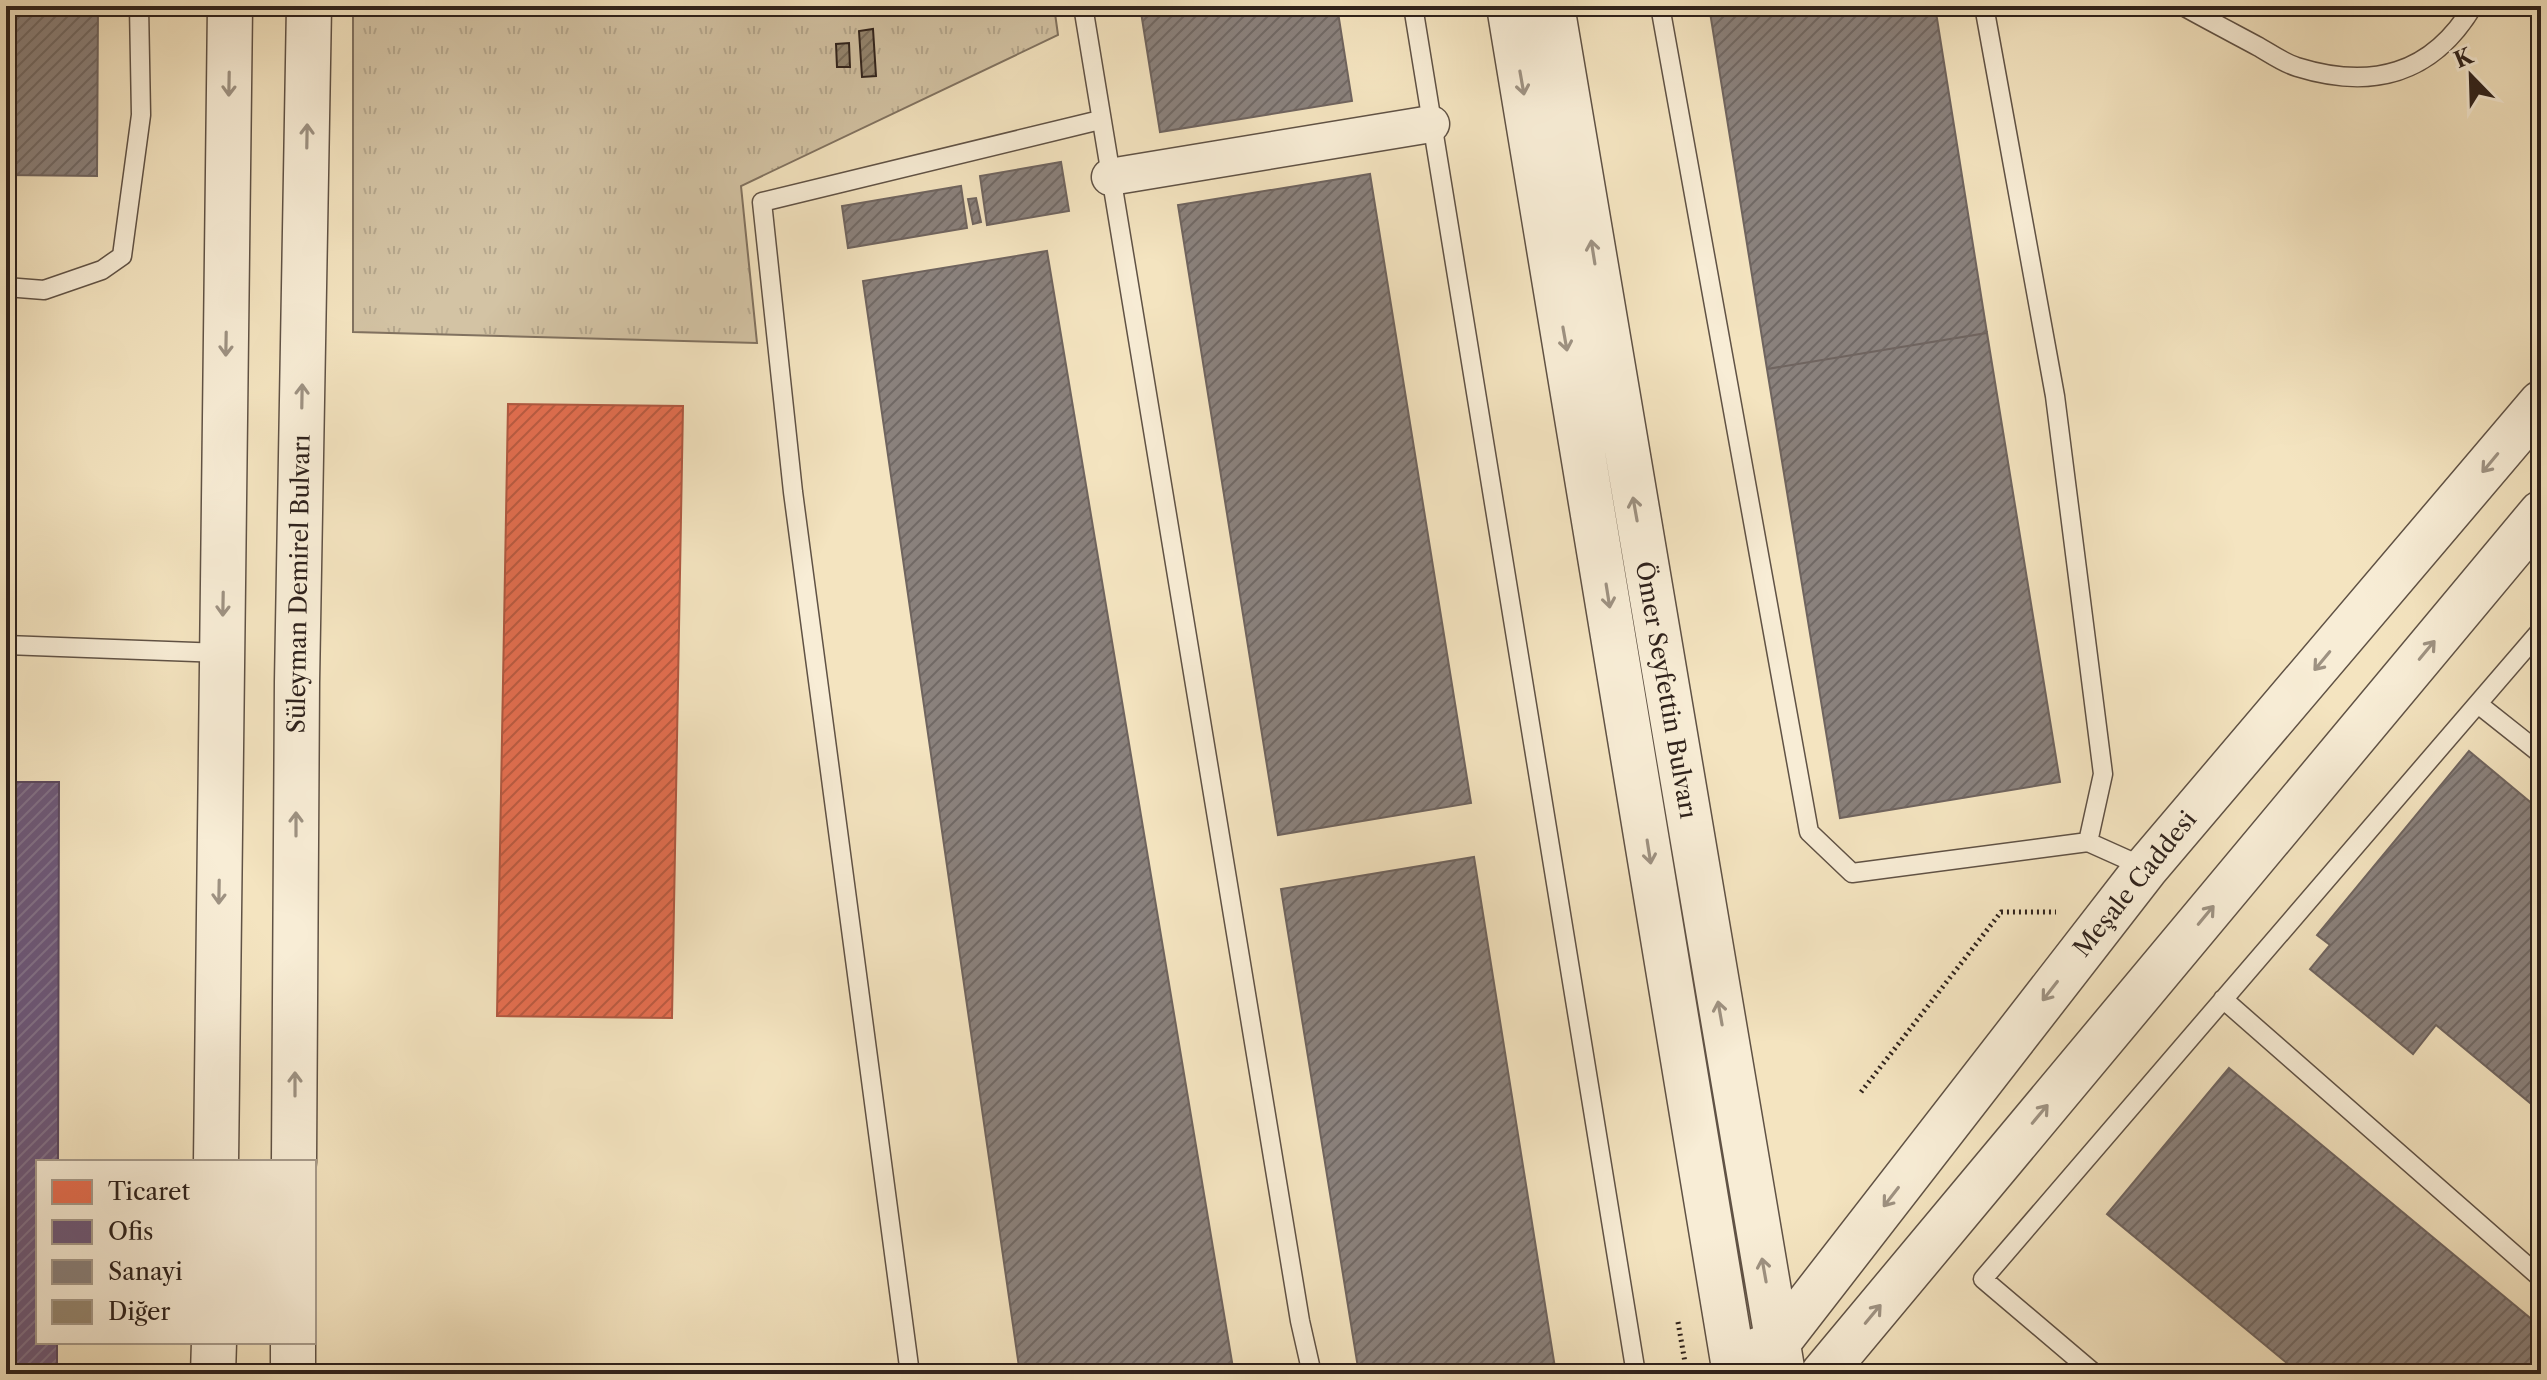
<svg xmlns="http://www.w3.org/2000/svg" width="2547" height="1380" font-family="'Libre Caslon Text',serif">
<defs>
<pattern id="grass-tufts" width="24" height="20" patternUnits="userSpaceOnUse" patternTransform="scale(2)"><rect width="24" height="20" fill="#d3c3a4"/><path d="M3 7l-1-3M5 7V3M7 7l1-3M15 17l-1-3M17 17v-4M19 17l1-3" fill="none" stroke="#b5a78d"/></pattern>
<pattern id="shops-hatch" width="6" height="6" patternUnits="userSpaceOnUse" patternTransform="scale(2)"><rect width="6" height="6" fill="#e76f51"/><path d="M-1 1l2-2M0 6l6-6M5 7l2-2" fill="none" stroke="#bc5b42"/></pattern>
<pattern id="offices-hatch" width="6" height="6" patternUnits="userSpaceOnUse" patternTransform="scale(2)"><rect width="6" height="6" fill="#6d597a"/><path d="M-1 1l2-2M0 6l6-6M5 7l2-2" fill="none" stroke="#82728a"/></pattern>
<pattern id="industry-hatch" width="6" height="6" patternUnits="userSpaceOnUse" patternTransform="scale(2)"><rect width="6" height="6" fill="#8a817c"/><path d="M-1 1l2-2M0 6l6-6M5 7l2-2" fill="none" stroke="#716965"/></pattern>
<pattern id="building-hatch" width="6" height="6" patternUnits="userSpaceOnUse" patternTransform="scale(2)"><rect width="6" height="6" fill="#958771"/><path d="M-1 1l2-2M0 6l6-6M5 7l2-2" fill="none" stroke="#7a6e5c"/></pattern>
</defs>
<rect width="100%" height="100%" fill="#f4e4c0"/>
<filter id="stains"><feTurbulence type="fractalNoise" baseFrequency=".0025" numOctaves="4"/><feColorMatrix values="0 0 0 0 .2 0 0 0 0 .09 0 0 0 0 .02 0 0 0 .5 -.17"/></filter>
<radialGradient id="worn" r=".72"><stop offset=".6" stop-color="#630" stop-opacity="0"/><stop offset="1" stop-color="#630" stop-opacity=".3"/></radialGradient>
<!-- grass -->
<path fill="url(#grass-tufts)" stroke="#817260" stroke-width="2" d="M 353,6 L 1054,6 L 1058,35 L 741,186 L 757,343 L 353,332 Z"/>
<!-- shops -->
<path fill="url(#shops-hatch)" stroke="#b05841" stroke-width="2" d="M 508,404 L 683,406 L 672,1018 L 497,1016 Z"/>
<!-- offices -->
<path fill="url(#offices-hatch)" stroke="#5a485e" stroke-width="2" d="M 6,782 L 59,782 L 58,1162 L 38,1162 L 38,1342 L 57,1342 L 57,1374 L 6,1374 Z"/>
<!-- industry -->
<path fill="url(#industry-hatch)" stroke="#6f645f" stroke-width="2" d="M 6,6 L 98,6 L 97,176 L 6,175 Z
M 1140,6 L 1337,6 L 1352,101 L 1160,132 Z
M 1709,6 L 1935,6 L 1987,333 L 1767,369 Z
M 1061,162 L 1069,211 L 987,225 L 980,176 Z
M 1370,174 L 1471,803 L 1278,835 L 1178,205 Z
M 961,186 L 967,228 L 848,248 L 842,206 Z
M 976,198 L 981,222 L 973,224 L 968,199 Z
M 1047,251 L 1234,1374 L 1020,1374 L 863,281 Z
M 1987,333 L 2060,782 L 1840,818 L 1767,369 Z
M 2469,751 L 2541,811 L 2541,1112 L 2436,1025 L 2413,1054 L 2310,969 L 2330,945 L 2317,935 Z
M 1474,857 L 1556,1374 L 1359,1374 L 1281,889 Z
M 2229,1068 L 2541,1327 L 2541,1374 L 2300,1374 L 2107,1214 Z"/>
<!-- building -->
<path fill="url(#building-hatch)" stroke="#2f221c" stroke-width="2" d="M 873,29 L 876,76 L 862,77 L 859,31 Z
M 849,43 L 850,67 L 837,67 L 836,44 Z"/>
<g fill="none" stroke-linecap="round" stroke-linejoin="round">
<defs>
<path id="service" d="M 1083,6 L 1300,1321 L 1312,1374
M 1413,6 L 1636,1374
M 1660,6 L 1809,832 L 1852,873 L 2088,842 L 2146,868
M 1984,6 L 2055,396 L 2103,774 L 2088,842
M 2183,6 C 2208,20 2233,33 2259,47 C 2271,54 2284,63 2297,67 C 2371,90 2432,75 2473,6
M 6,287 L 44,290 L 102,270 L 122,256 L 141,115 L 139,6
M 6,645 L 222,653
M 2478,704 L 2541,754
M 2223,999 L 2541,1278
M 910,1374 L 793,492 L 762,202 L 1100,120
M 2095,1374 L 1983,1279 L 2541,630"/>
<path id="minor" d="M 1110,177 L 1431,124"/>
<path id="tertiary" d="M 1509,6 L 1735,1374
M 1552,6 L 1783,1374
M 216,1162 L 230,6
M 294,1162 L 297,682 L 309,6
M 1760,1349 L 1776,1345 L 2146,868 L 2541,403
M 213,1374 L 214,1342
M 293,1374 L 293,1342
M 1823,1374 L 2541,513"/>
</defs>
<!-- service casing -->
<use href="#service" stroke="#605245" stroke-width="21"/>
<!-- minor casing -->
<use href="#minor" stroke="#605245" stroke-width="39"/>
<!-- tertiary casing -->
<use href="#tertiary" stroke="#605245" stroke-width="47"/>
<!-- path -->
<path stroke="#2f221c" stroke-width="5" stroke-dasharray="2 4" stroke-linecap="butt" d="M 1861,1092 L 2001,912 L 2056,912
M 1678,1322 L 1687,1374"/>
<!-- service -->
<use href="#service" stroke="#f8edd6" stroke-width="18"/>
<!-- minor -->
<use href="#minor" stroke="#f8edd6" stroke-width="36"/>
<!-- tertiary -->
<use href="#tertiary" stroke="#f8edd6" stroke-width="44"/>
</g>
<!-- one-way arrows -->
<defs><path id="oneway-shaft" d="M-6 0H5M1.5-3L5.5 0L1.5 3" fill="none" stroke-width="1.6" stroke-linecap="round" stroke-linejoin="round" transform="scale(2)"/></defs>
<g stroke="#9e9282">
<use href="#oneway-shaft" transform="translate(1522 83) rotate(80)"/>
<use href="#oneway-shaft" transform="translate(229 84) rotate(91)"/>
<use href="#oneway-shaft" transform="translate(307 136) rotate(-89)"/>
<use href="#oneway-shaft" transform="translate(1593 252) rotate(-99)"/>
<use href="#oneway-shaft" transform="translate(1565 339) rotate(80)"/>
<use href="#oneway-shaft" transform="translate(226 344) rotate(91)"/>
<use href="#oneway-shaft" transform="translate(302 396) rotate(-89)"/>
<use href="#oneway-shaft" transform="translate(2490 463) rotate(130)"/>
<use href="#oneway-shaft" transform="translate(1635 509) rotate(-100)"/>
<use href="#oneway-shaft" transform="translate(1608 596) rotate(81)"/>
<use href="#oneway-shaft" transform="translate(223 604) rotate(91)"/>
<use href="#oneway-shaft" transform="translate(2427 650) rotate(-50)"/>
<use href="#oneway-shaft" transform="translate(2322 661) rotate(130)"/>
<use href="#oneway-shaft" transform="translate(296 824) rotate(-90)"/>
<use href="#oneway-shaft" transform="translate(1649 852) rotate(81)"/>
<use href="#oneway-shaft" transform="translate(219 892) rotate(91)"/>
<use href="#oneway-shaft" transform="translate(2206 915) rotate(-50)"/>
<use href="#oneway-shaft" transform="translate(2050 991) rotate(128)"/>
<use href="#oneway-shaft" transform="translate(1720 1013) rotate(-100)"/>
<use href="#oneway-shaft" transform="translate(295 1084) rotate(-90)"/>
<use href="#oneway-shaft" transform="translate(2040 1114) rotate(-50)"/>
<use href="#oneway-shaft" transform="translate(1891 1197) rotate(128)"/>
<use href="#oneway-shaft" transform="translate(1764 1270) rotate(-100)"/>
<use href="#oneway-shaft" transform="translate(1873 1314) rotate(-50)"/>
</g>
<g text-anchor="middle" stroke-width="8" stroke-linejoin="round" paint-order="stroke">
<!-- street labels -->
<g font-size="24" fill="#2f221c" stroke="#f8edd6">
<text transform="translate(299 584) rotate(-89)" y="8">Süleyman Demirel Bulvarı</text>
<text transform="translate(1666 690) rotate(80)" y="8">Ömer Seyfettin Bulvarı</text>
<text transform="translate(2135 884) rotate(-51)" y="8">Meşale Caddesi</text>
</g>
</g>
<!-- margin -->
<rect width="2547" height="1380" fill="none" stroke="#f4e4c0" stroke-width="32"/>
<rect x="8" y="8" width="2531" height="1364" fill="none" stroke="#2f221c" stroke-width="4"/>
<rect x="16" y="16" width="2515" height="1348" fill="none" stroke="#2f221c" stroke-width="2"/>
<!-- legend -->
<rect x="36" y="1160" width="280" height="184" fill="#f8edd6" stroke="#a89c8c" stroke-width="2"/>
<rect x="52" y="1180" width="40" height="24" fill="#e76f51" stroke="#a89c8c" stroke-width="2"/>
<text x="108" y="1200" font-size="24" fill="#2f221c">Ticaret</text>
<rect x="52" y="1220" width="40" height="24" fill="#6d597a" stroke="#a89c8c" stroke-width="2"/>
<text x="108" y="1240" font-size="24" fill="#2f221c">Ofis</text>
<rect x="52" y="1260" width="40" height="24" fill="#8a817c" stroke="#a89c8c" stroke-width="2"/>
<text x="108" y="1280" font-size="24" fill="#2f221c">Sanayi</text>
<rect x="52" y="1300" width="40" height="24" fill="#958771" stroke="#a89c8c" stroke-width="2"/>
<text x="108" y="1320" font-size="24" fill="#2f221c">Diğer</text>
<!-- north arrow -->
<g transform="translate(2471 76) rotate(337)" stroke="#f8edd6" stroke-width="6" paint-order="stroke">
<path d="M0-6L14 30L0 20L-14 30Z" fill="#2f221c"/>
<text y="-12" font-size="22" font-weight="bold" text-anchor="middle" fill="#2f221c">K</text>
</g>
<rect width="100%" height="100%" filter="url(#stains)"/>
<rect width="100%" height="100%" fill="url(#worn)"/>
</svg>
